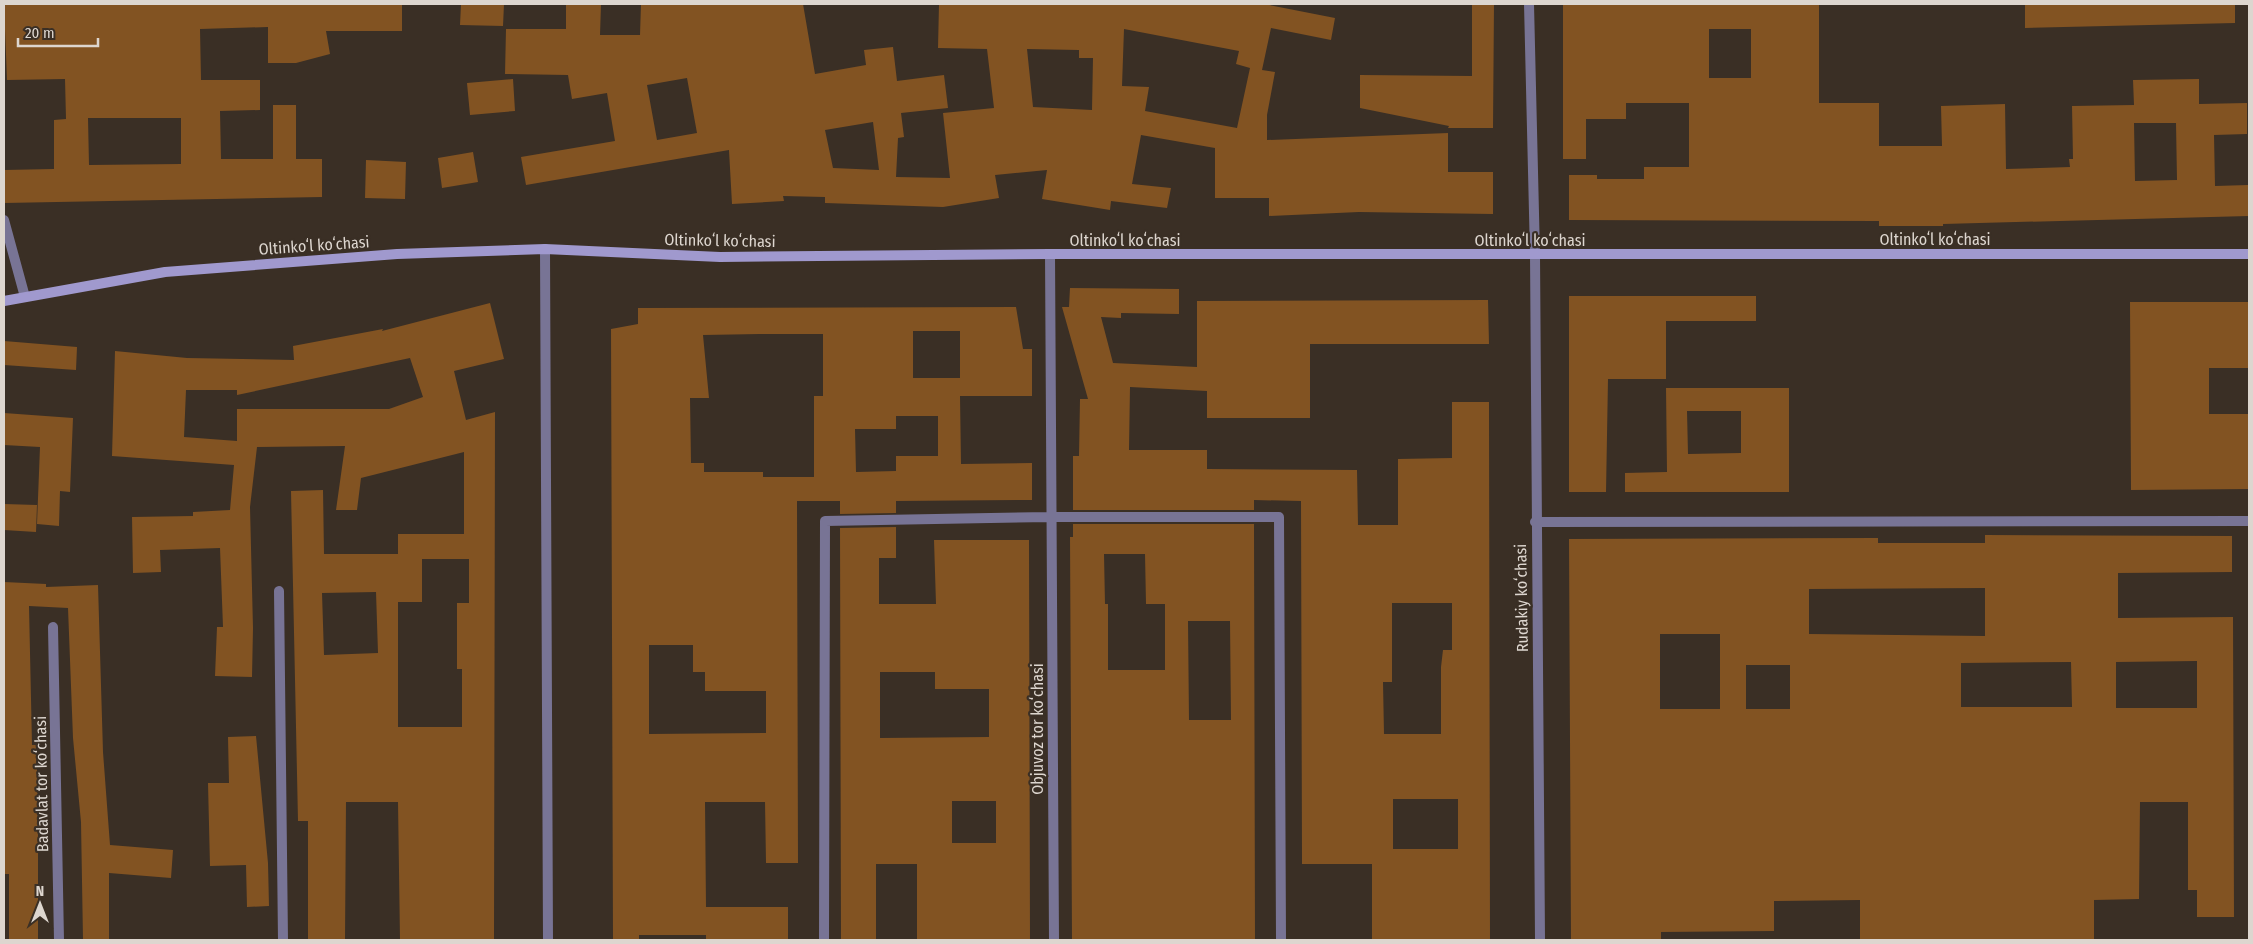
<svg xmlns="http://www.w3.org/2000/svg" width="2253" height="944" font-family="'Fira Sans Condensed',sans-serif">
<rect width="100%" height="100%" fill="#3a2f25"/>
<!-- building -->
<path fill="#825322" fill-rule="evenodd" d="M 4,4 L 402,4 L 402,31 L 326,31 L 330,54 L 296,63 L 268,63 L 268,27 L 200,29 L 201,80 L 260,80 L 260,110 L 220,111 L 221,159 L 273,159 L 273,105 L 296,105 L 296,159 L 322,159 L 322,197 L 4,203 L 4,170 L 54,169 L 54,120 L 66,119 L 65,79 L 7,80 ZM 88,118 L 181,118 L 181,164 L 89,165 Z
M 461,4 L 504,4 L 503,26 L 460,25 Z
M 566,4 L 601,4 L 600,35 L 640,35 L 641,4 L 803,4 L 815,74 L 866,65 L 864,50 L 893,47 L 897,81 L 944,75 L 948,108 L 901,113 L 904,137 L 898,138 L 896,177 L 950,178 L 943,113 L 994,108 L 987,49 L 938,48 L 939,4 L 1264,4 L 1335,18 L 1331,40 L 1271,28 L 1262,70 L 1275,72 L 1267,115 L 1267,140 L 1448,133 L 1448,172 L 1493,172 L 1493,214 L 1359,212 L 1269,216 L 1269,198 L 1215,198 L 1215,148 L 1141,135 L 1132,184 L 1171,188 L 1167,208 L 1111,201 L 1110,210 L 1042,199 L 1047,170 L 995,175 L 999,198 L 943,207 L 825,203 L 825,197 L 783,196 L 784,201 L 732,204 L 729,150 L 526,185 L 521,157 L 615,141 L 607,93 L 572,99 L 568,75 L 505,74 L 506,29 L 566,29 ZM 1124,29 L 1239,51 L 1236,64 L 1250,68 L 1237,128 L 1145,111 L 1149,87 L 1122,86 ZM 1027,49 L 1079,50 L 1079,58 L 1093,58 L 1092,110 L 1033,107 ZM 687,78 L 697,133 L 657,140 L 647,85 ZM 873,122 L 879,170 L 833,168 L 825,130 Z
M 1472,4 L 1494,4 L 1493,128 L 1448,128 L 1449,126 L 1360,108 L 1360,75 L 1472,76 Z
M 1563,4 L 1819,4 L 1819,103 L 1879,103 L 1879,146 L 1942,146 L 1941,106 L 2005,104 L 2006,169 L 2070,167 L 2069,159 L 2073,159 L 2072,106 L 2134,105 L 2133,80 L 2199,79 L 2199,104 L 2247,103 L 2247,134 L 2214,135 L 2215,186 L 2248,185 L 2249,216 L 1943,224 L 1943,226 L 1879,226 L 1879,221 L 1569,220 L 1569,175 L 1597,175 L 1597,179 L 1644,179 L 1644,167 L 1689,167 L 1689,103 L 1626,103 L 1626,119 L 1586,119 L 1586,159 L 1563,159 ZM 1709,29 L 1751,29 L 1751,78 L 1709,78 ZM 2134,123 L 2176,123 L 2177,180 L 2135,181 Z
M 2025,4 L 2235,4 L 2235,23 L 2025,28 Z
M 513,79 L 515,111 L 470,115 L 467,83 Z
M 473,152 L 478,182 L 442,188 L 438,158 Z
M 366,160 L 406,162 L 405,199 L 365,198 Z
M 1070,288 L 1179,289 L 1179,314 L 1121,313 L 1121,318 L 1101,317 L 1113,363 L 1197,367 L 1197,301 L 1488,300 L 1489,344 L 1310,344 L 1310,418 L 1207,418 L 1207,391 L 1130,387 L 1129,450 L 1207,450 L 1207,469 L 1357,470 L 1358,525 L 1398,525 L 1398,459 L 1452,458 L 1452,402 L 1489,402 L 1490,940 L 1372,940 L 1372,864 L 1302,864 L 1301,501 L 1254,500 L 1254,510 L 1073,510 L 1073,456 L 1079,456 L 1080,399 L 1088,399 L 1062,307 L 1069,307 ZM 1392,603 L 1452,603 L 1452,650 L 1443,650 L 1441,667 L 1441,734 L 1384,734 L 1383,682 L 1392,682 ZM 1393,799 L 1458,799 L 1458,849 L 1393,849 Z
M 1569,296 L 1756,296 L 1756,321 L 1666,321 L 1666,379 L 1608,379 L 1606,492 L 1569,492 Z
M 2130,302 L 2249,302 L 2249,368 L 2209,368 L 2209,414 L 2249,414 L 2249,489 L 2131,490 Z
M 490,303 L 504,359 L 454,371 L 466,420 L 495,412 L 494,940 L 400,940 L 398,802 L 346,802 L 345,940 L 308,940 L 308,821 L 298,821 L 291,491 L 323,490 L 324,554 L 398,554 L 398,534 L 464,534 L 464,452 L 361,478 L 357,510 L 336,510 L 345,446 L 257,447 L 250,507 L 253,628 L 252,677 L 215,676 L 217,627 L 223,627 L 220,548 L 160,550 L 161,572 L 133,573 L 132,517 L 193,516 L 193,512 L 230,510 L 234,465 L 112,456 L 115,351 L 187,358 L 294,360 L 293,346 L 383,329 L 382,331 ZM 410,358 L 423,397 L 389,409 L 237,409 L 237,441 L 184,437 L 186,390 L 237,390 L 237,395 ZM 422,559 L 469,559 L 469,603 L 457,603 L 457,669 L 462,669 L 462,727 L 398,727 L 398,602 L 422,602 ZM 376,592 L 378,653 L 324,655 L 322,593 Z
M 1016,307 L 1023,349 L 1032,349 L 1032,396 L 960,396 L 961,464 L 1032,463 L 1032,500 L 896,501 L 896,513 L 840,514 L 840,501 L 797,501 L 798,863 L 766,863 L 765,802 L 705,802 L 706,907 L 788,907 L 788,940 L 706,940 L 706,935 L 639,935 L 639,940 L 613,940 L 611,329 L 638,324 L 638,308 ZM 913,331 L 960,331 L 960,396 L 960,378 L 913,378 ZM 760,334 L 823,334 L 823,396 L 814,396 L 814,477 L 763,477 L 763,472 L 704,472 L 704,463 L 691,463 L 690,398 L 709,398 L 703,335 ZM 896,416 L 938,416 L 938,456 L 896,456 L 896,471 L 856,472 L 855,429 L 896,429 ZM 649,645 L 693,645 L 693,672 L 705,672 L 705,691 L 766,691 L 766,733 L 649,734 Z
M 4,341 L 77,347 L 76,370 L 4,365 Z
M 1666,388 L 1789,388 L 1789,492 L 1625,492 L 1625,473 L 1667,472 ZM 1687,411 L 1741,411 L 1741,453 L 1688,454 Z
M 4,413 L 73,418 L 70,492 L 60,491 L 59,526 L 37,524 L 40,447 L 4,445 Z
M 4,504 L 37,505 L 36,532 L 4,530 Z
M 1073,524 L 1254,524 L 1255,940 L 1072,940 L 1070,537 L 1073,537 ZM 1104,554 L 1145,554 L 1146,604 L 1165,604 L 1165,670 L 1108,670 L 1108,604 L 1105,604 ZM 1188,621 L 1230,621 L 1231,720 L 1189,720 Z
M 896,527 L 896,558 L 879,558 L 879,604 L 936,604 L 934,540 L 1029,540 L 1030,940 L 917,940 L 917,864 L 876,864 L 876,940 L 841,940 L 840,528 ZM 880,672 L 935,672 L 935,689 L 989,689 L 989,737 L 880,738 ZM 952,801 L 996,801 L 996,843 L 952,843 Z
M 1985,535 L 2232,536 L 2232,572 L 2118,573 L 2118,618 L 2233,617 L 2234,917 L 2197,917 L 2197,890 L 2188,890 L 2188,802 L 2140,802 L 2139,899 L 2094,900 L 2094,940 L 1860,940 L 1860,900 L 1774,901 L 1774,931 L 1661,932 L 1661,940 L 1571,940 L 1569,539 L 1878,538 L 1878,543 L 1985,543 ZM 1985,588 L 1985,636 L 1809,634 L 1809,589 ZM 1660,634 L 1720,634 L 1720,709 L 1660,709 ZM 2197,661 L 2197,708 L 2116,708 L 2116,662 ZM 2071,662 L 2072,707 L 1961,707 L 1961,663 ZM 1746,665 L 1790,665 L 1790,709 L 1746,709 Z
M 4,582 L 46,584 L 46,587 L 98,585 L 103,752 L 110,845 L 173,850 L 171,878 L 109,873 L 109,940 L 83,940 L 81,822 L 73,738 L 68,608 L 29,606 L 32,745 L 36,745 L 38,797 L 38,940 L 9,940 L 9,874 L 4,874 Z
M 256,736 L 268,863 L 269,906 L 247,907 L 246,865 L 210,866 L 208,783 L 229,783 L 228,737 Z"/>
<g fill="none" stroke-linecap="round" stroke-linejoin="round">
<!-- street -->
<path stroke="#787495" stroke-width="10" d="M 1529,4 L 1535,255 L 1540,940
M 4,220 L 25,297
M 545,249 L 548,940
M 1050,254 L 1054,940
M 1535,522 L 2249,521
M 279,591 L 283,940
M 53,627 L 59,940
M 824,940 L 825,521 L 1050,517 L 1279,517 L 1281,940"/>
<!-- secondary -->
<path stroke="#a099ce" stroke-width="10" d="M 4,301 L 165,272 L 397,254 L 545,249 L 720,257 L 1050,254 L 2249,254"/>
</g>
<g text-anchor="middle" stroke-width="4.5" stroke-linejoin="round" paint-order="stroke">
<!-- street labels -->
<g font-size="16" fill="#ddd6cf" stroke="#3a2f25">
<text x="1935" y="245">Oltinkoʻl koʻchasi</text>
<text transform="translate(720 240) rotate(1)" y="6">Oltinkoʻl koʻchasi</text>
<text x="1125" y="246">Oltinkoʻl koʻchasi</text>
<text x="1530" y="246">Oltinkoʻl koʻchasi</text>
<text transform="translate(314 245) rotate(-4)" y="6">Oltinkoʻl koʻchasi</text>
<text transform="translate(1521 598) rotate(-91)" y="6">Rudakiy koʻchasi</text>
<text transform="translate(1037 729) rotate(-90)" y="6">Objuvoz tor koʻchasi</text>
<text transform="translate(41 784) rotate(-91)" y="6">Badavlat tor koʻchasi</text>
</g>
</g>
<!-- border -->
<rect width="2253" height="944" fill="none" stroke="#ddd6cf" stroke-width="10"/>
<!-- north arrow -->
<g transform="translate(40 904)" stroke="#3a2f25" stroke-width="4" paint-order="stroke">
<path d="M0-4L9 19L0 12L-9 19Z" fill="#ddd6cf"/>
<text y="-8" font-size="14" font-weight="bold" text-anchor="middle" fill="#ddd6cf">N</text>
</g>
<!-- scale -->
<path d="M18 38v8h80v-8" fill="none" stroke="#ddd6cf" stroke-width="2.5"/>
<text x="25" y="38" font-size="15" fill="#ddd6cf" stroke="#3a2f25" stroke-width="4" paint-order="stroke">20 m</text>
</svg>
